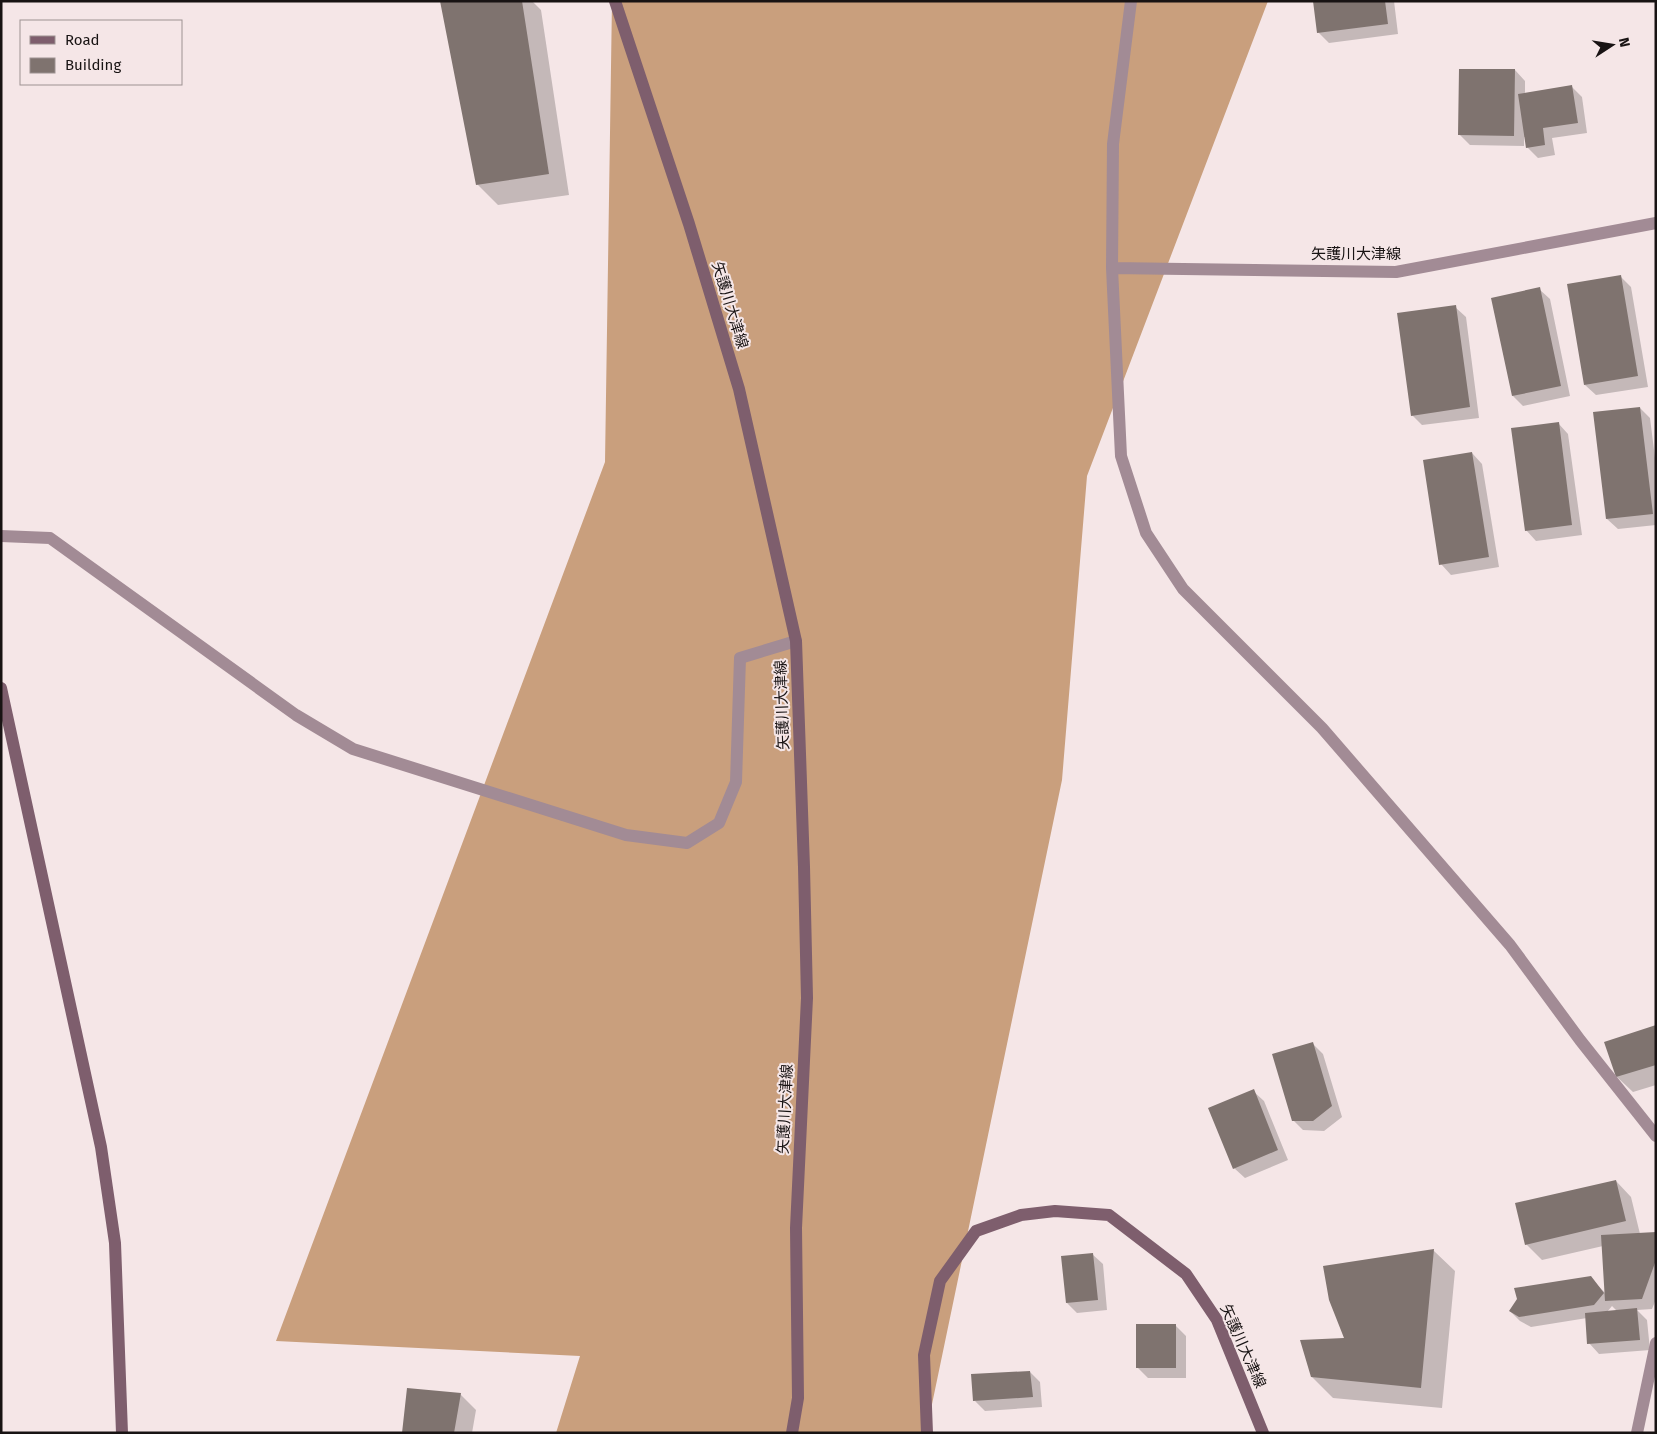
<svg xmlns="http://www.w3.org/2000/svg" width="1657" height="1434" font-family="'Fira Sans','Noto Sans JP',sans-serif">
<rect width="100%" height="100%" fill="#f5e6e7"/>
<!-- forest -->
<path fill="#c99f7d" d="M 612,1 L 1268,1 L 1087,476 L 1062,780 L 926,1433 L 556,1433 L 580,1356 L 276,1341 L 605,462 Z"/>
<!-- shadow -->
<path fill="#0003" fill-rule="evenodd" d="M 441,1 L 532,1 L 541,10 L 569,195 L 498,205 L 477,184 Z
M 1314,1 L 1394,1 L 1398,34 L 1329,43 L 1318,32 Z
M 1515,70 L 1525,81 L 1525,94 L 1571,86 L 1582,97 L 1587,133 L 1552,138 L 1555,155 L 1538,158 L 1527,147 L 1526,137 L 1524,137 L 1524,146 L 1470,145 L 1459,134 Z
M 1620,276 L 1631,287 L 1648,387 L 1596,395 L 1585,385 Z
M 1539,289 L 1550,299 L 1570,396 L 1523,406 L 1513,396 Z
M 1455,307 L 1466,317 L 1479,418 L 1422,425 L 1412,415 Z
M 1640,408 L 1650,418 L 1656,466 L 1656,525 L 1618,529 L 1607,519 Z
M 1558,423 L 1568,434 L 1582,535 L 1536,541 L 1526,530 Z
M 1472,453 L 1482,464 L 1499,567 L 1451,575 L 1441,564 Z
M 1656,1027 L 1656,1085 L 1633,1092 L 1617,1077 L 1606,1043 Z
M 1313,1044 L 1323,1054 L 1342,1117 L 1324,1131 L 1303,1130 L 1293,1120 Z
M 1253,1091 L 1264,1101 L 1288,1160 L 1245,1178 L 1234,1168 Z
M 1616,1181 L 1631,1197 L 1640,1234 L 1656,1233 L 1656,1299 L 1652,1309 L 1637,1310 L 1647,1320 L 1650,1350 L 1599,1354 L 1589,1343 L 1587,1318 L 1531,1327 L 1520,1321 L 1510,1311 L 1590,1277 L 1606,1294 L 1603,1246 L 1542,1260 L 1526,1244 ZM 1612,1306 L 1617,1311 L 1607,1312 Z
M 1434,1251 L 1455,1271 L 1442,1408 L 1333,1398 L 1312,1377 L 1345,1339 L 1325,1267 Z
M 1092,1254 L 1103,1264 L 1107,1310 L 1077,1313 L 1067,1303 Z
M 1176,1326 L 1186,1336 L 1186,1378 L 1148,1378 L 1137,1367 Z
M 1030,1372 L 1040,1382 L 1042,1407 L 985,1411 L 975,1401 Z
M 460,1394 L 476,1410 L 472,1433 L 403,1433 Z"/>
<!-- building -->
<path fill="#7f736f" d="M 440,1 L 522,1 L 549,174 L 476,185 Z
M 1313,1 L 1385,1 L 1388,24 L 1317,33 Z
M 1459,69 L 1515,69 L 1514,136 L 1458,135 Z
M 1572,85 L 1578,123 L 1543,128 L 1545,145 L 1526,148 L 1518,94 Z
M 1621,275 L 1638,376 L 1584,385 L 1567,284 Z
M 1540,287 L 1561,386 L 1512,396 L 1491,298 Z
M 1456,305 L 1470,407 L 1411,416 L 1397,313 Z
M 1640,407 L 1653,514 L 1606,519 L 1593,412 Z
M 1559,422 L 1572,525 L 1525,531 L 1511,428 Z
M 1472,452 L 1489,557 L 1439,565 L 1423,460 Z
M 1656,1025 L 1656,1065 L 1616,1077 L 1604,1042 Z
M 1313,1042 L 1332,1106 L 1313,1121 L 1292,1121 L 1272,1054 Z
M 1254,1089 L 1278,1150 L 1233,1169 L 1208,1108 Z
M 1616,1180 L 1626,1221 L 1525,1245 L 1515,1203 Z
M 1656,1232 L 1656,1260 L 1642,1299 L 1605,1301 L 1601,1235 Z
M 1434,1249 L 1421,1388 L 1311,1377 L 1300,1340 L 1344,1338 L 1329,1300 L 1323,1266 Z
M 1093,1253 L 1098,1300 L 1066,1303 L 1061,1256 Z
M 1591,1276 L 1604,1293 L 1594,1305 L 1519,1317 L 1509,1311 L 1517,1299 L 1514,1288 Z
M 1637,1308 L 1640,1340 L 1587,1344 L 1585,1313 Z
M 1136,1324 L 1176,1324 L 1176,1368 L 1136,1368 Z
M 1030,1371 L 1033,1397 L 973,1401 L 971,1374 Z
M 407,1388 L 461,1393 L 454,1433 L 402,1433 Z"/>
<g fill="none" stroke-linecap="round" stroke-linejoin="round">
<!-- street -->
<path stroke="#a28b95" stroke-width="12" d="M 1131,1 L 1113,144 L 1112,268 L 1121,456 L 1146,533 L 1183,589 L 1322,728 L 1510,945 L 1580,1040 L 1656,1136
M 1112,268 L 1396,272 L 1656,223
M 1,536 L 50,538 L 296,715 L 353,749 L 626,835 L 687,843 L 719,823 L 736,782 L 740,658 L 796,641
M 1637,1433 L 1656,1343"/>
<!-- secondary -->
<path stroke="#7e5e6d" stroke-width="12" d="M 615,1 L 689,224 L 739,389 L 796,641 L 804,867 L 807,998 L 796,1228 L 798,1398 L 792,1433
M 1,688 L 101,1147 L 115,1243 L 122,1433
M 927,1433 L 924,1355 L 940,1281 L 976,1231 L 1021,1215 L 1055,1211 L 1109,1215 L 1186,1274 L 1217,1320 L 1263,1433"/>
</g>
<g text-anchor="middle" stroke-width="4" stroke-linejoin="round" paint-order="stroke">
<!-- street labels -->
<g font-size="15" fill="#181313" stroke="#f5e6e7">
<text x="1356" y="259">矢護川大津線</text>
<text transform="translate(730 305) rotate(73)" y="5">矢護川大津線</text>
<text transform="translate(782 705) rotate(-92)" y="5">矢護川大津線</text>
<text transform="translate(785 1109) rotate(-87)" y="5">矢護川大津線</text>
<text transform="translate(1243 1346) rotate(66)" y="5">矢護川大津線</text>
</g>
</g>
<!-- border -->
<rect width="1657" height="1434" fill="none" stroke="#181313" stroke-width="5"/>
<!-- legend -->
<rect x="20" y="20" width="162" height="65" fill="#f5e6e7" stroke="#9d9292"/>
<rect x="30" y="36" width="25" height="8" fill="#7e5e6d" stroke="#9d9292"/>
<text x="65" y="45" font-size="15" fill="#181313">Road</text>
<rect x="30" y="58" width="25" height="15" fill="#7f736f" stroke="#9d9292"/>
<text x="65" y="70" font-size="15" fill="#181313">Building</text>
<!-- north arrow -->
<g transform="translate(1612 45) rotate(78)" stroke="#f5e6e7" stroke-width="4" paint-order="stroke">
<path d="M0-4L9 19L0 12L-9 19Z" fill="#181313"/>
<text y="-8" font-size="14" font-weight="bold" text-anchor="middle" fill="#181313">N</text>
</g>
</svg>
